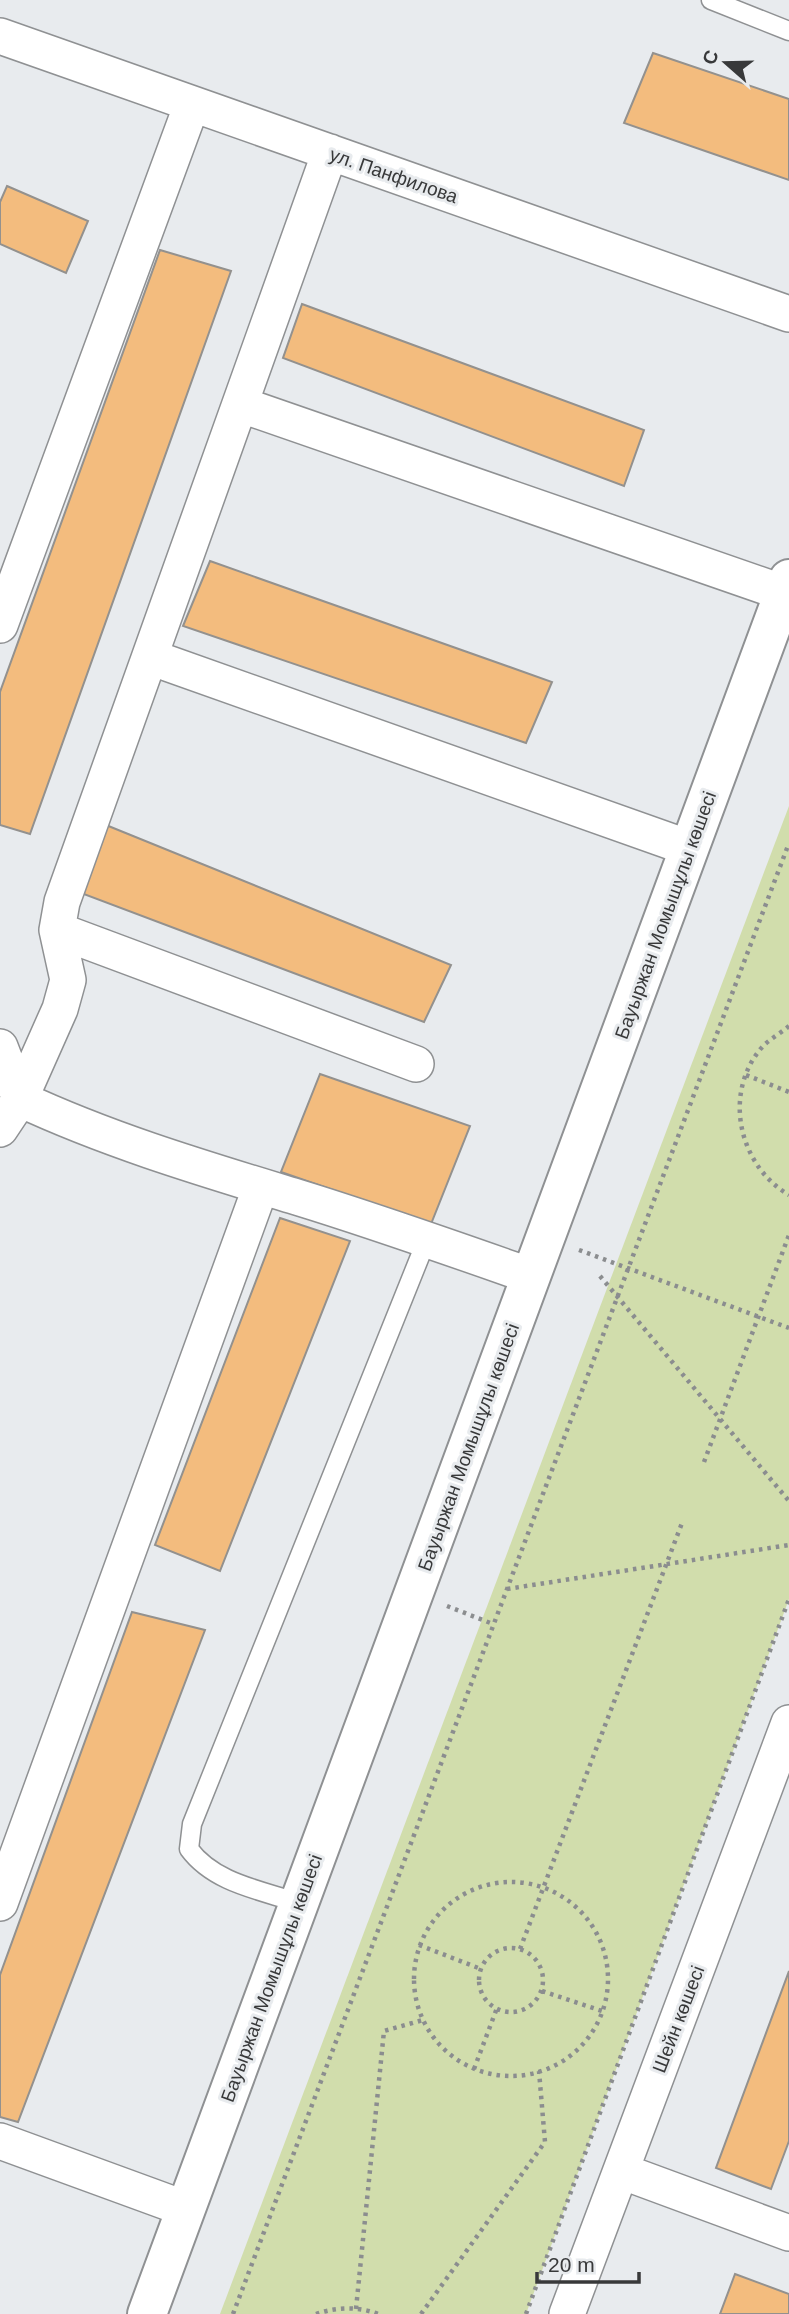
<svg xmlns="http://www.w3.org/2000/svg" width="789" height="2314" font-family="Arial,sans-serif">
<rect width="100%" height="100%" fill="#e8ebee"/>
<!-- green -->
<path fill="#d1ddac" d="M 789,806 L 789,1599 L 526,2314 L 220,2314 Z"/>
<!-- building -->
<path fill="#f3bc7e" stroke="#93918e" stroke-width="2" d="M 653,53 L 789,99 L 789,180 L 624,123 Z
M 7,186 L 88,221 L 66,273 L 0,244 L 0,202 Z
M 160,250 L 231,271 L 30,834 L 0,825 L 0,692 Z
M 302,304 L 644,430 L 624,486 L 283,358 Z
M 210,561 L 552,682 L 526,743 L 183,626 Z
M 101,823 L 451,965 L 424,1022 L 73,890 Z
M 320,1074 L 470,1126 L 431,1224 L 281,1172 Z
M 280,1218 L 350,1241 L 220,1571 L 155,1545 Z
M 132,1612 L 205,1630 L 18,2122 L 0,2117 L 0,1975 Z
M 789,1971 L 789,2141 L 771,2189 L 716,2168 Z
M 735,2274 L 789,2294 L 789,2314 L 720,2314 Z"/>
<g fill="none" stroke-linecap="round" stroke-linejoin="round">
<defs>
<path id="lane" d="M 711,0 L 789,31
M 299,1903 C 260,1890 214,1883 189,1849 L 192,1824 L 427,1239"/>
<path id="street" d="M 0,36 L 789,314
M 242,405 L 784,593
M 0,625 L 192,104
M 150,657 L 689,848
M 57,930 L 416,1064
M 0,1047 L 20,1099 C 110,1141 205,1169 300,1198 C 378,1222 454,1249 531,1276
M 0,1129 L 20,1099 L 60,1009 L 68,980 L 57,930 L 62,902 L 330,152
M 0,1903 L 261,1186
M 0,2141 L 186,2209
M 621,2171 L 789,2233
M 567,2314 L 789,1723"/>
<path id="secondary" d="M 147,2314 L 789,579"/>
</defs>
<!-- lane casing -->
<use href="#lane" stroke="#8f9193" stroke-width="21"/>
<!-- street casing -->
<use href="#street" stroke="#8f9193" stroke-width="38"/>
<!-- secondary casing -->
<use href="#secondary" stroke="#8f9193" stroke-width="42"/>
<!-- path -->
<path stroke="#8b8d8f" stroke-width="4.5" stroke-dasharray="3.5 5" stroke-linecap="butt" d="M 789,1026 C 781,1033 770,1039 763,1046 C 722,1092 738,1165 789,1195
M 746,1075 L 789,1092
M 579,1250 L 789,1328
M 600,1276 L 789,1501
M 704,1462 L 789,1235
M 507,1589 L 789,1545
M 447,1606 L 493,1624
M414 1979a97 97 0 1 1 194 0a97 97 0 1 1-194 0Z
M 419,1945 L 481,1969
M479 1980a32 32 0 1 1 64 0a32 32 0 1 1-64 0Z
M 520,1949 L 682,1523
M 542,1991 L 602,2011
M 474,2069 L 497,2008
M 356,2309 L 384,2031 L 423,2020
M 233,2314 L 789,843
M 316,2314 C 336,2307 358,2306 378,2314
M 421,2314 L 545,2142 L 539,2071
M 526,2314 L 789,1599"/>
<!-- lane -->
<use href="#lane" stroke="#fff" stroke-width="18"/>
<!-- street -->
<use href="#street" stroke="#fff" stroke-width="35"/>
<!-- secondary -->
<use href="#secondary" stroke="#fff" stroke-width="38"/>
</g>
<g text-anchor="middle" stroke-width="6" stroke-linejoin="round" paint-order="stroke">
<!-- street labels -->
<g font-size="19" fill="#38393a" stroke="#e8ebee">
<text transform="translate(394 175) rotate(19)" y="7">ул. Панфилова</text>
<text transform="translate(665 915) rotate(-70)" y="7">Бауыржан Момышұлы көшесі</text>
<text transform="translate(468 1447) rotate(-70)" y="7">Бауыржан Момышұлы көшесі</text>
<text transform="translate(271 1978) rotate(-70)" y="7">Бауыржан Момышұлы көшесі</text>
<text transform="translate(678 2019) rotate(-69)" y="7">Шейн көшесі</text>
</g>
</g>
<!-- north arrow -->
<g transform="translate(726 63) rotate(290)" stroke="#e8ebee" stroke-width="5" paint-order="stroke">
<path d="M0-5L12 26L0 18L-12 26Z" fill="#38393a"/>
<text y="-10" font-size="19" font-weight="bold" text-anchor="middle" fill="#38393a">С</text>
</g>
<!-- scale -->
<path d="M537 2272v10h102v-10" fill="none" stroke="#38393a" stroke-width="3.5"/>
<text x="548" y="2272" font-size="21" fill="#38393a" stroke="#e8ebee" stroke-width="5" paint-order="stroke">20 m</text>
</svg>
